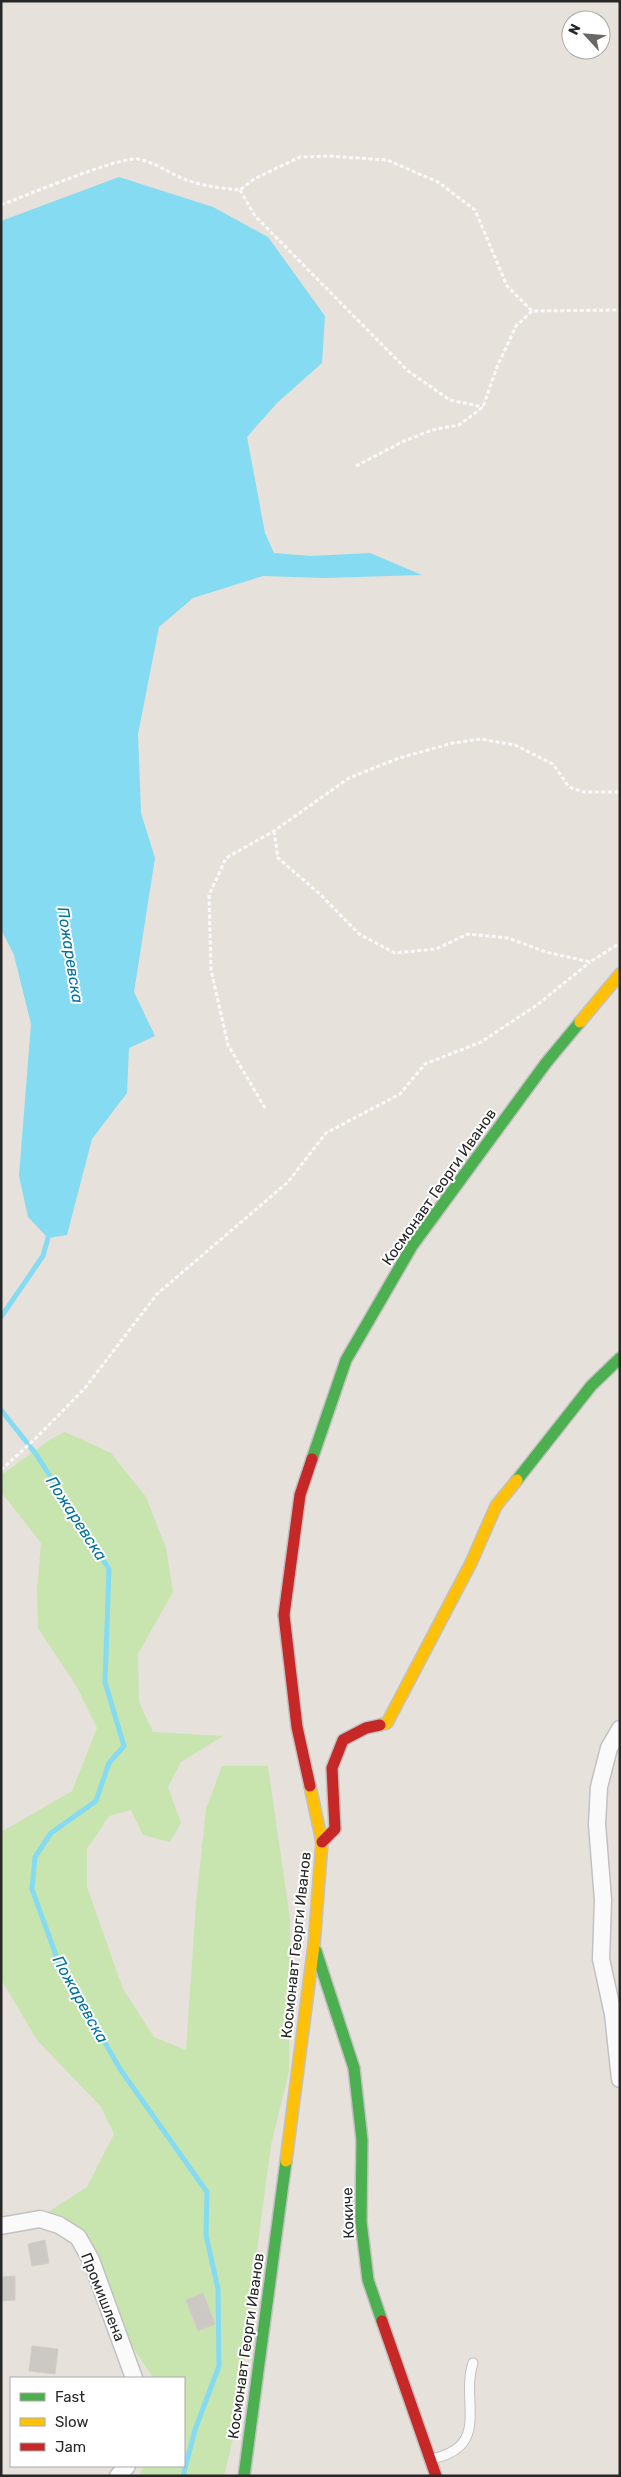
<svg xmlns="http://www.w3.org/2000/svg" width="621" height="2477" font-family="Rubik,sans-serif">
<rect width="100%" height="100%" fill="#e6e1db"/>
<!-- green -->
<path fill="#c8e5af" d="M 65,1432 L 111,1453 L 146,1497 L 166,1548 L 173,1592 L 138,1654 L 139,1702 L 153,1732 L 223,1736 L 181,1762 L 168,1787 L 181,1823 L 170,1842 L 143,1835 L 131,1810 L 109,1816 L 87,1849 L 87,1887 L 123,1989 L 154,2037 L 186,2050 L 196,1903 L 206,1809 L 222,1766 L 268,1766 L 290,1919 L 289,2071 L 271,2145 L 247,2325 L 242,2401 L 224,2476 L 139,2476 L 144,2466 L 184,2466 L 184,2378 L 153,2378 L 120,2328 L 106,2286 L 48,2212 L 87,2187 L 114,2134 L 101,2107 L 37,2040 L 1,1979 L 1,1832 L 72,1791 L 97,1728 L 77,1687 L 38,1628 L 37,1589 L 41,1543 L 1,1492 L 1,1475 L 51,1439 Z"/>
<!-- water -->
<path fill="#85dbf1" d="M 119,177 L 213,207 L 268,237 L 325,316 L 322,363 L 277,403 L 247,437 L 265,533 L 274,553 L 311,556 L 370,553 L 422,575 L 325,578 L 263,576 L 193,598 L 159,627 L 138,734 L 141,813 L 155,858 L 134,992 L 155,1036 L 129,1048 L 127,1093 L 92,1139 L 67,1235 L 48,1238 L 28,1217 L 19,1176 L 31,1024 L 14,955 L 1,929 L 1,221 Z"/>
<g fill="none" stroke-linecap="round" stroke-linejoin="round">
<!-- stream -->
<path stroke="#85dbf1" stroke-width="5" d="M 1,1317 L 43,1256 L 49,1234
M 1,1410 L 36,1454 L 109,1569 L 105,1682 L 124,1746 L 109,1763 L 96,1801 L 51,1833 L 35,1857 L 32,1889 L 58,1961 L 120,2069 L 207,2192 L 206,2235 L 218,2289 L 219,2366 L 195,2430 L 183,2476"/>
</g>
<!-- building -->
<path fill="#ccc9c5" stroke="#d1cdc7" d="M 45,2240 L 49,2263 L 32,2266 L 28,2244 Z
M 15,2276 L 15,2300 L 1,2301 L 1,2277 Z
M 203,2293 L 215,2324 L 198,2331 L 186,2300 Z
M 32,2346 L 58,2349 L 55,2374 L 29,2371 Z"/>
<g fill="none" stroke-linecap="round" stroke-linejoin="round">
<defs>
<path id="lane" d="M 431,2459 C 492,2447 460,2402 473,2363"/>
<path id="street" d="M 620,1729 L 609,1748 L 599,1787 L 597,1824 L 603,1900 L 601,1959 L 613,2014 L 620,2079
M 1,2226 L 40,2219 L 59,2225 L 78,2237 L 91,2260 L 134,2378
M 118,2476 L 127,2466"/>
<path id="fast" d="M 312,1459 L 346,1360 L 412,1246 L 546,1063 L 580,1022
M 517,1480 L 591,1386 L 620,1358
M 316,1951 L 354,2068 L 362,2140 L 361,2222 L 368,2280 L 382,2321
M 244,2476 L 286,2161"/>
<path id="slow" d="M 580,1022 L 620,974
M 380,1725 L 387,1723 L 471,1563 L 496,1506 L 517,1480
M 286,2161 L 314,1945 L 322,1842 L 310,1786"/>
<path id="jam" d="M 310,1786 L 297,1727 L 284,1615 L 300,1495 L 312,1459
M 322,1842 L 335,1829 L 332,1768 L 343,1740 L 366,1728 L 380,1725
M 382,2321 L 436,2476"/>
</defs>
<!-- lane casing -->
<use href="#lane" stroke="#c2c1c2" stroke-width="11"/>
<!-- street casing -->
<use href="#street" stroke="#c2c1c2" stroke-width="19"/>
<!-- fast casing -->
<use href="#fast" stroke="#c2c1c2" stroke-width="14"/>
<!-- slow casing -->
<use href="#slow" stroke="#c2c1c2" stroke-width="14"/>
<!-- jam casing -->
<use href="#jam" stroke="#c2c1c2" stroke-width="14"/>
<!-- path -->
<path stroke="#fbfafa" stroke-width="3" stroke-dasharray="4 2.5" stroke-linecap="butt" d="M 240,190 L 255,216 L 408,371 L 450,400 L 483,407
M 1,205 C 25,196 120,156 138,159 C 152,162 162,168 173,174 C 194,185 217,188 240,190 L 254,179 L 300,157 L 329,156 L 387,160 L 438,182 L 475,210 L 507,286 L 532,311 L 620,310
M 356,466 L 402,442 L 432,430 L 459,425 L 483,407 L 497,367 L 516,326 L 532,311
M 274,831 L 278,858 L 321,895 L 359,934 L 395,953 L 436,949 L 468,934 L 508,938 L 546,952 L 590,962 L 620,943
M 265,1108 L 228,1045 L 211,970 L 209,895 L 226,858 L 274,831 L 349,778 L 399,758 L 453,743 L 481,739 L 515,745 L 553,764 L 569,787 L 584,792 L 620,792
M 1,1470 L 36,1438 L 85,1388 L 157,1294 L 288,1182 L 326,1133 L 400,1094 L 425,1064 L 481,1042 L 537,1005 L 590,962"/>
<!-- lane -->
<use href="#lane" stroke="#fbfafa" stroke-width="9"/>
<!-- street -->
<use href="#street" stroke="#fbfafa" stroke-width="16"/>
<!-- fast -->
<use href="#fast" stroke="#4caf50" stroke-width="11"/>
<!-- slow -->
<use href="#slow" stroke="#ffc107" stroke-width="11"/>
<!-- jam -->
<use href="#jam" stroke="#c62828" stroke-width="11"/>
</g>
<g text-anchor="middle" stroke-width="4" stroke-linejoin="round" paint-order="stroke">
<!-- street labels -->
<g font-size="15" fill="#272727" stroke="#fff">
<text transform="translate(439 1187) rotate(-55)" y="5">Космонавт Георги Иванов</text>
<text transform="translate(296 1945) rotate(-84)" y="5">Космонавт Георги Иванов</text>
<text transform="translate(348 2213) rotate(-92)" y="5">Кокиче</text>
<text transform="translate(103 2297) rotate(68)" y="5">Промишлена</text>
<text transform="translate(246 2346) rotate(-82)" y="5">Космонавт Георги Иванов</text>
</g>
<!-- water labels -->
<g font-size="16" font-style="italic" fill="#0072a1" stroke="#fff">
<text transform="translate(71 955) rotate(81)" y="6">Пожаревска</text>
<text transform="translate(77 1518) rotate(57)" y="6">Пожаревска</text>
<text transform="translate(81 1999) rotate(61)" y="6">Пожаревска</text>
</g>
</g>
<!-- border -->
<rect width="621" height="2477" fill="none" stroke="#272727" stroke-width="5"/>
<!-- legend -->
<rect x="10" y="2377" width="175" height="90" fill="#ffffff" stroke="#a9a9a9"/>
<rect x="20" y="2393" width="25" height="8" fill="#4caf50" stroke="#a9a9a9"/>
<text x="55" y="2402" font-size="15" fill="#272727">Fast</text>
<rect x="20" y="2418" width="25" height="8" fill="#ffc107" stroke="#a9a9a9"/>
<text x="55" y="2427" font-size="15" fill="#272727">Slow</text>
<rect x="20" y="2443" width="25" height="8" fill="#c62828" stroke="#a9a9a9"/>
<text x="55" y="2452" font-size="15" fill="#272727">Jam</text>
<!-- north arrow -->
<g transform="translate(586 35) rotate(296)"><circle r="24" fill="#ffffff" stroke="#a9a9a9"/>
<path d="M0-4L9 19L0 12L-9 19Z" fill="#6a6866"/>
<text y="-8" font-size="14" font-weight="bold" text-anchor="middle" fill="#272727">N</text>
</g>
</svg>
